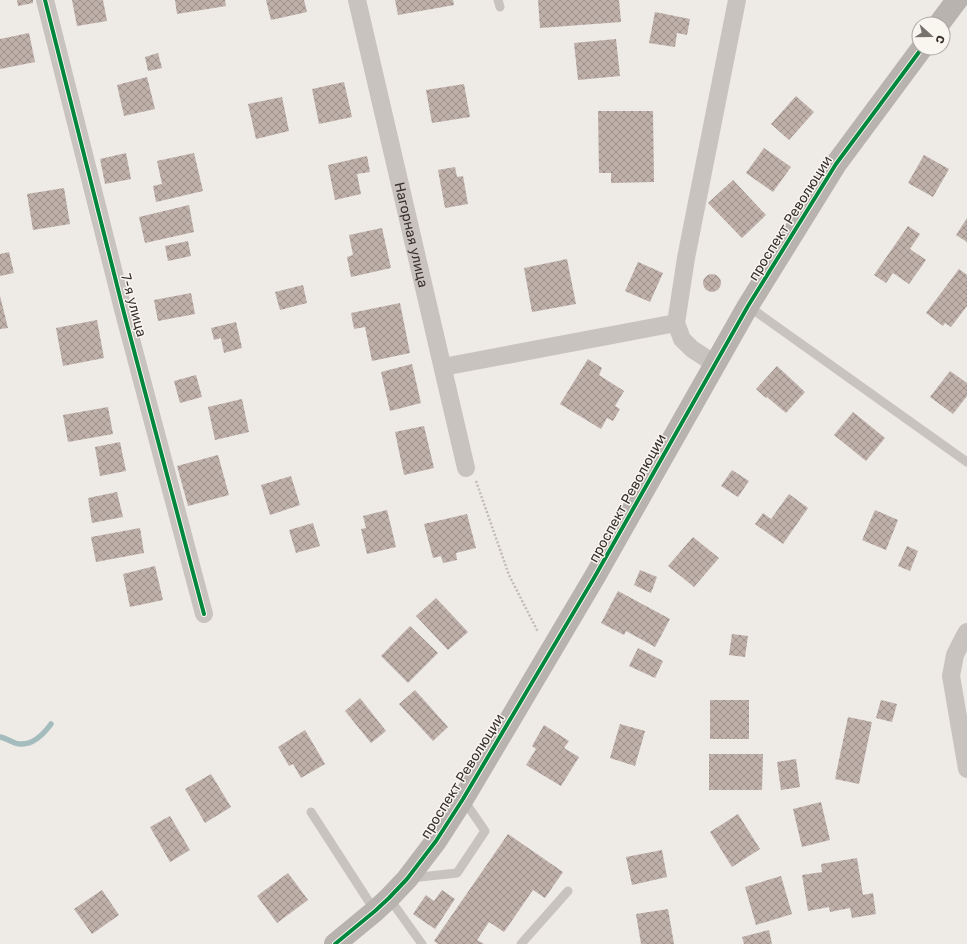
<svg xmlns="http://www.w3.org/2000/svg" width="967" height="944" font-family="Rubik,sans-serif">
<defs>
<pattern id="building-cross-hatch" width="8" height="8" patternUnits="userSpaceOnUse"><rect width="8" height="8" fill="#bfb0aa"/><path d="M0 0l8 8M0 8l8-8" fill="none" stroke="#9c908b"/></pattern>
</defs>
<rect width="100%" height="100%" fill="#eeeae6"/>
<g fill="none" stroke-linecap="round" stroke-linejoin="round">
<!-- stream -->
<path stroke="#a4bcbd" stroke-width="5.5" d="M 0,737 C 5,738 10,741 15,743 C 31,748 43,735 51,724"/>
</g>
<!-- building -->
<path fill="url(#building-cross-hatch)" d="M 17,0 L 33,0 L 33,3 L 18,6 Z
M 72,0 L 103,0 L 107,21 L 77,26 Z
M 175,0 L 225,0 L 226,6 L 177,14 Z
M 266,0 L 304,0 L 307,12 L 271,20 Z
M 395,0 L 453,0 L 454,5 L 398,15 Z
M 538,0 L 619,0 L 621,22 L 540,28 Z
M 655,12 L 690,19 L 687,35 L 677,33 L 675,47 L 649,43 Z
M 29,33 L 35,62 L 0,69 L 0,39 Z
M 616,39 L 620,76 L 578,80 L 574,43 Z
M 158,53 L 162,68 L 148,71 L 145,57 Z
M 147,77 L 155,109 L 124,116 L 117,85 Z
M 344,82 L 352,117 L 319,124 L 312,89 Z
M 464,84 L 470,117 L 432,123 L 426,90 Z
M 796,96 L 814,112 L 789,140 L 771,124 Z
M 282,97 L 289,131 L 256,139 L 248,104 Z
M 598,111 L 653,111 L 654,182 L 611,183 L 611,173 L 599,173 Z
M 764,148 L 791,167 L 773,192 L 746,173 Z
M 126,153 L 131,179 L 105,184 L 100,159 Z
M 194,153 L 203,191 L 156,202 L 153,186 L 162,184 L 157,161 Z
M 924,155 L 949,169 L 933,197 L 908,183 Z
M 367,156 L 370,172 L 357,174 L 361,194 L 335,200 L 328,165 Z
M 455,167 L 457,177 L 463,176 L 468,204 L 445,208 L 438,170 Z
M 733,180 L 766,215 L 742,238 L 708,203 Z
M 64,188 L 70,224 L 33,230 L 27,194 Z
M 189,205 L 194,232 L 145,243 L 139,217 Z
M 967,218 L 967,242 L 956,235 Z
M 908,226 L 920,234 L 910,249 L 926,260 L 909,284 L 893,273 L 886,283 L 874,275 Z
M 382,228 L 391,268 L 351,277 L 347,257 L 353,255 L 349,235 Z
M 188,241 L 191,256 L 168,261 L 165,246 Z
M 9,252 L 14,273 L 0,276 L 0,254 Z
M 567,259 L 576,304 L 532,312 L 524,268 Z
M 638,262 L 663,273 L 650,302 L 625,291 Z
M 959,269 L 967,275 L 967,306 L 951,327 L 945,323 L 943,326 L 926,313 Z
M703 283a9 9 0 1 1 18 0a9 9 0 1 1-18 0Z
M 303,285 L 307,303 L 280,310 L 275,292 Z
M 191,293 L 195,314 L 158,321 L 154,300 Z
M 0,296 L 8,328 L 0,329 Z
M 400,303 L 410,353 L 372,361 L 365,327 L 354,329 L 351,313 Z
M 97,320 L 104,358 L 63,366 L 56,328 Z
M 236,322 L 242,348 L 224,353 L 221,338 L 214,340 L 211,328 Z
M 588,359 L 602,368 L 599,375 L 624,391 L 615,406 L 620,409 L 613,421 L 607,418 L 601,429 L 560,404 Z
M 412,364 L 421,403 L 390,411 L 381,372 Z
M 777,366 L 805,392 L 786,413 L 767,397 L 766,398 L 756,389 Z
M 950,371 L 967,383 L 967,396 L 953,414 L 930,397 Z
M 196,375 L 202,397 L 180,403 L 174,381 Z
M 242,399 L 249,432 L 215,440 L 208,407 Z
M 108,407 L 113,434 L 68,442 L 63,415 Z
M 853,412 L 885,438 L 866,461 L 834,435 Z
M 424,426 L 434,468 L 404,475 L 395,432 Z
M 120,442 L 126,471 L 100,476 L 95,447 Z
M 218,455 L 229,495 L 188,506 L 177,466 Z
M 732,470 L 749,481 L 738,497 L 721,486 Z
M 291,476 L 300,505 L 270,515 L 261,485 Z
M 117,492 L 123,517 L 92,523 L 88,498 Z
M 789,494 L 808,508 L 783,544 L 755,524 L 763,513 L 771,519 Z
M 387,510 L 396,547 L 367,554 L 361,529 L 366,528 L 363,516 Z
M 875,510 L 898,520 L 886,550 L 862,540 Z
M 467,514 L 476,548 L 456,553 L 457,560 L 443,563 L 441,556 L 433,558 L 424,524 Z
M 313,523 L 320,546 L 296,553 L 289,530 Z
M 140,528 L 144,553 L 96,562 L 91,537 Z
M 693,537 L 719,558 L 694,587 L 668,566 Z
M 907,546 L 918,551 L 910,571 L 898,566 Z
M 155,566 L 163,600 L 130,607 L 123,574 Z
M 640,570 L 657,577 L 651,593 L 634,585 Z
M 618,591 L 670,619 L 655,647 L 626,631 L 624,635 L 601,623 Z
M 436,598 L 468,632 L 448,650 L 416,616 Z
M 410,626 L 438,653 L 408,683 L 381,656 Z
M 732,634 L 748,636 L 745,657 L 729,655 Z
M 638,648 L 663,661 L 655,678 L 629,666 Z
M 415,690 L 448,727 L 433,741 L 399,704 Z
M 360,698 L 386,731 L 371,743 L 345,711 Z
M 710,700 L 749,700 L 749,739 L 710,739 Z
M 881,700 L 897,704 L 892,722 L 876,718 Z
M 848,717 L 872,722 L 859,784 L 835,779 Z
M 620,724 L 645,731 L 635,766 L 610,758 Z
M 544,725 L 569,741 L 564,748 L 579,757 L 561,786 L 526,765 L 536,749 L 532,746 Z
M 305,730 L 325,764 L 301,778 L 293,764 L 289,766 L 278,747 Z
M 709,754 L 763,754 L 762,790 L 709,790 Z
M 796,759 L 800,787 L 781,790 L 777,762 Z
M 211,774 L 231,807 L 205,823 L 185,789 Z
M 821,802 L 830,840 L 802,847 L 793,809 Z
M 738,814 L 760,849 L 732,867 L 710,832 Z
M 170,816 L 190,850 L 170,862 L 150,827 Z
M 508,834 L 563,872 L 545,898 L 533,890 L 504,932 L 489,922 L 477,940 L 484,944 L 438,944 L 434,941 Z
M 662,850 L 667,877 L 632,885 L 626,857 Z
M 857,858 L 863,895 L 873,893 L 876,914 L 852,918 L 850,908 L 830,912 L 829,907 L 808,911 L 802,875 L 822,872 L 821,864 Z
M 288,873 L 308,900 L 277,923 L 257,896 Z
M 781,876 L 792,914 L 756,925 L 745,887 Z
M 102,890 L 119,915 L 92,934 L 74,909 Z
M 442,890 L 455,899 L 435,929 L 413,914 L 426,895 L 434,901 Z
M 668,909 L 674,944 L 641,944 L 636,914 Z
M 769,930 L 772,944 L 744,944 L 742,937 Z"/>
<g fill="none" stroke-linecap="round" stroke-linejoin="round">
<!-- path -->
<path stroke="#c0bbb7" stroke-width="2.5" stroke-dasharray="2 2" stroke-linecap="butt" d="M 476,481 L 509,575 L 538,632"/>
<!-- lane -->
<path stroke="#c8c3be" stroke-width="9" d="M 498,0 L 500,7
M 748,306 L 967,462
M 311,812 L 375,911
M 411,878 L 457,873 L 485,831 L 463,799
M 389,898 L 422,944
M 521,944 L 568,891"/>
<!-- street -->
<g stroke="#c8c3be" stroke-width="18">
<path d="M 45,0 L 124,313 L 204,614"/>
<path id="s1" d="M 357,0 L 466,468"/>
<path d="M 715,364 L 692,349 L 682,339 L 676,323 L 686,258 L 737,0"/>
<path d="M 443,367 L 676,323"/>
<path d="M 967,632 L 964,637 L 955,655 L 951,676 L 967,769"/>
</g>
<!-- secondary -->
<path stroke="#b8b3af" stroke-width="22" d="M 939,24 L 957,0
M 335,944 L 375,911 L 389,898 L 407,879 L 436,841 L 463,799 L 594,578 L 748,306 L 836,164 L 922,48"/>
<defs>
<path id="cycleway" d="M 45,0 L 124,313 L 204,614
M 335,944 L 375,911 L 389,898 L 407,879 L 436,841 L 463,799 L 594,578 L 748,306 L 836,164 L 922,48"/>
</defs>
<!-- cycleway casing -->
<use href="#cycleway" stroke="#f9f5ef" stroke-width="6"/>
<!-- cycleway -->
<use href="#cycleway" stroke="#00873e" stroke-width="4"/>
</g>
<g text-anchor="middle" stroke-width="3" stroke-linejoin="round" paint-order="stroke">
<!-- street labels -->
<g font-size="14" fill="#39312c" stroke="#f9f5ef">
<text transform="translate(790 218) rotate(-58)" y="5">проспект Революции</text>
<text dy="5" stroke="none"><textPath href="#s1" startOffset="241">Нагорная улица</textPath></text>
<text transform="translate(134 305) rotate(75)" y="5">7-я улица</text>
<text transform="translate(627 498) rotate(-61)" y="5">проспект Революции</text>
<text transform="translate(462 776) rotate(-58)" y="5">проспект Революции</text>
</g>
</g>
<!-- north arrow -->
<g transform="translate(931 36) rotate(111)"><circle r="19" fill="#f9f5ef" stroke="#aca7a1"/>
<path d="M0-3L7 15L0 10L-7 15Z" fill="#78726d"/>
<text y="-6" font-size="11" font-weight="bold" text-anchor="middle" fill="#39312c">С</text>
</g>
</svg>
